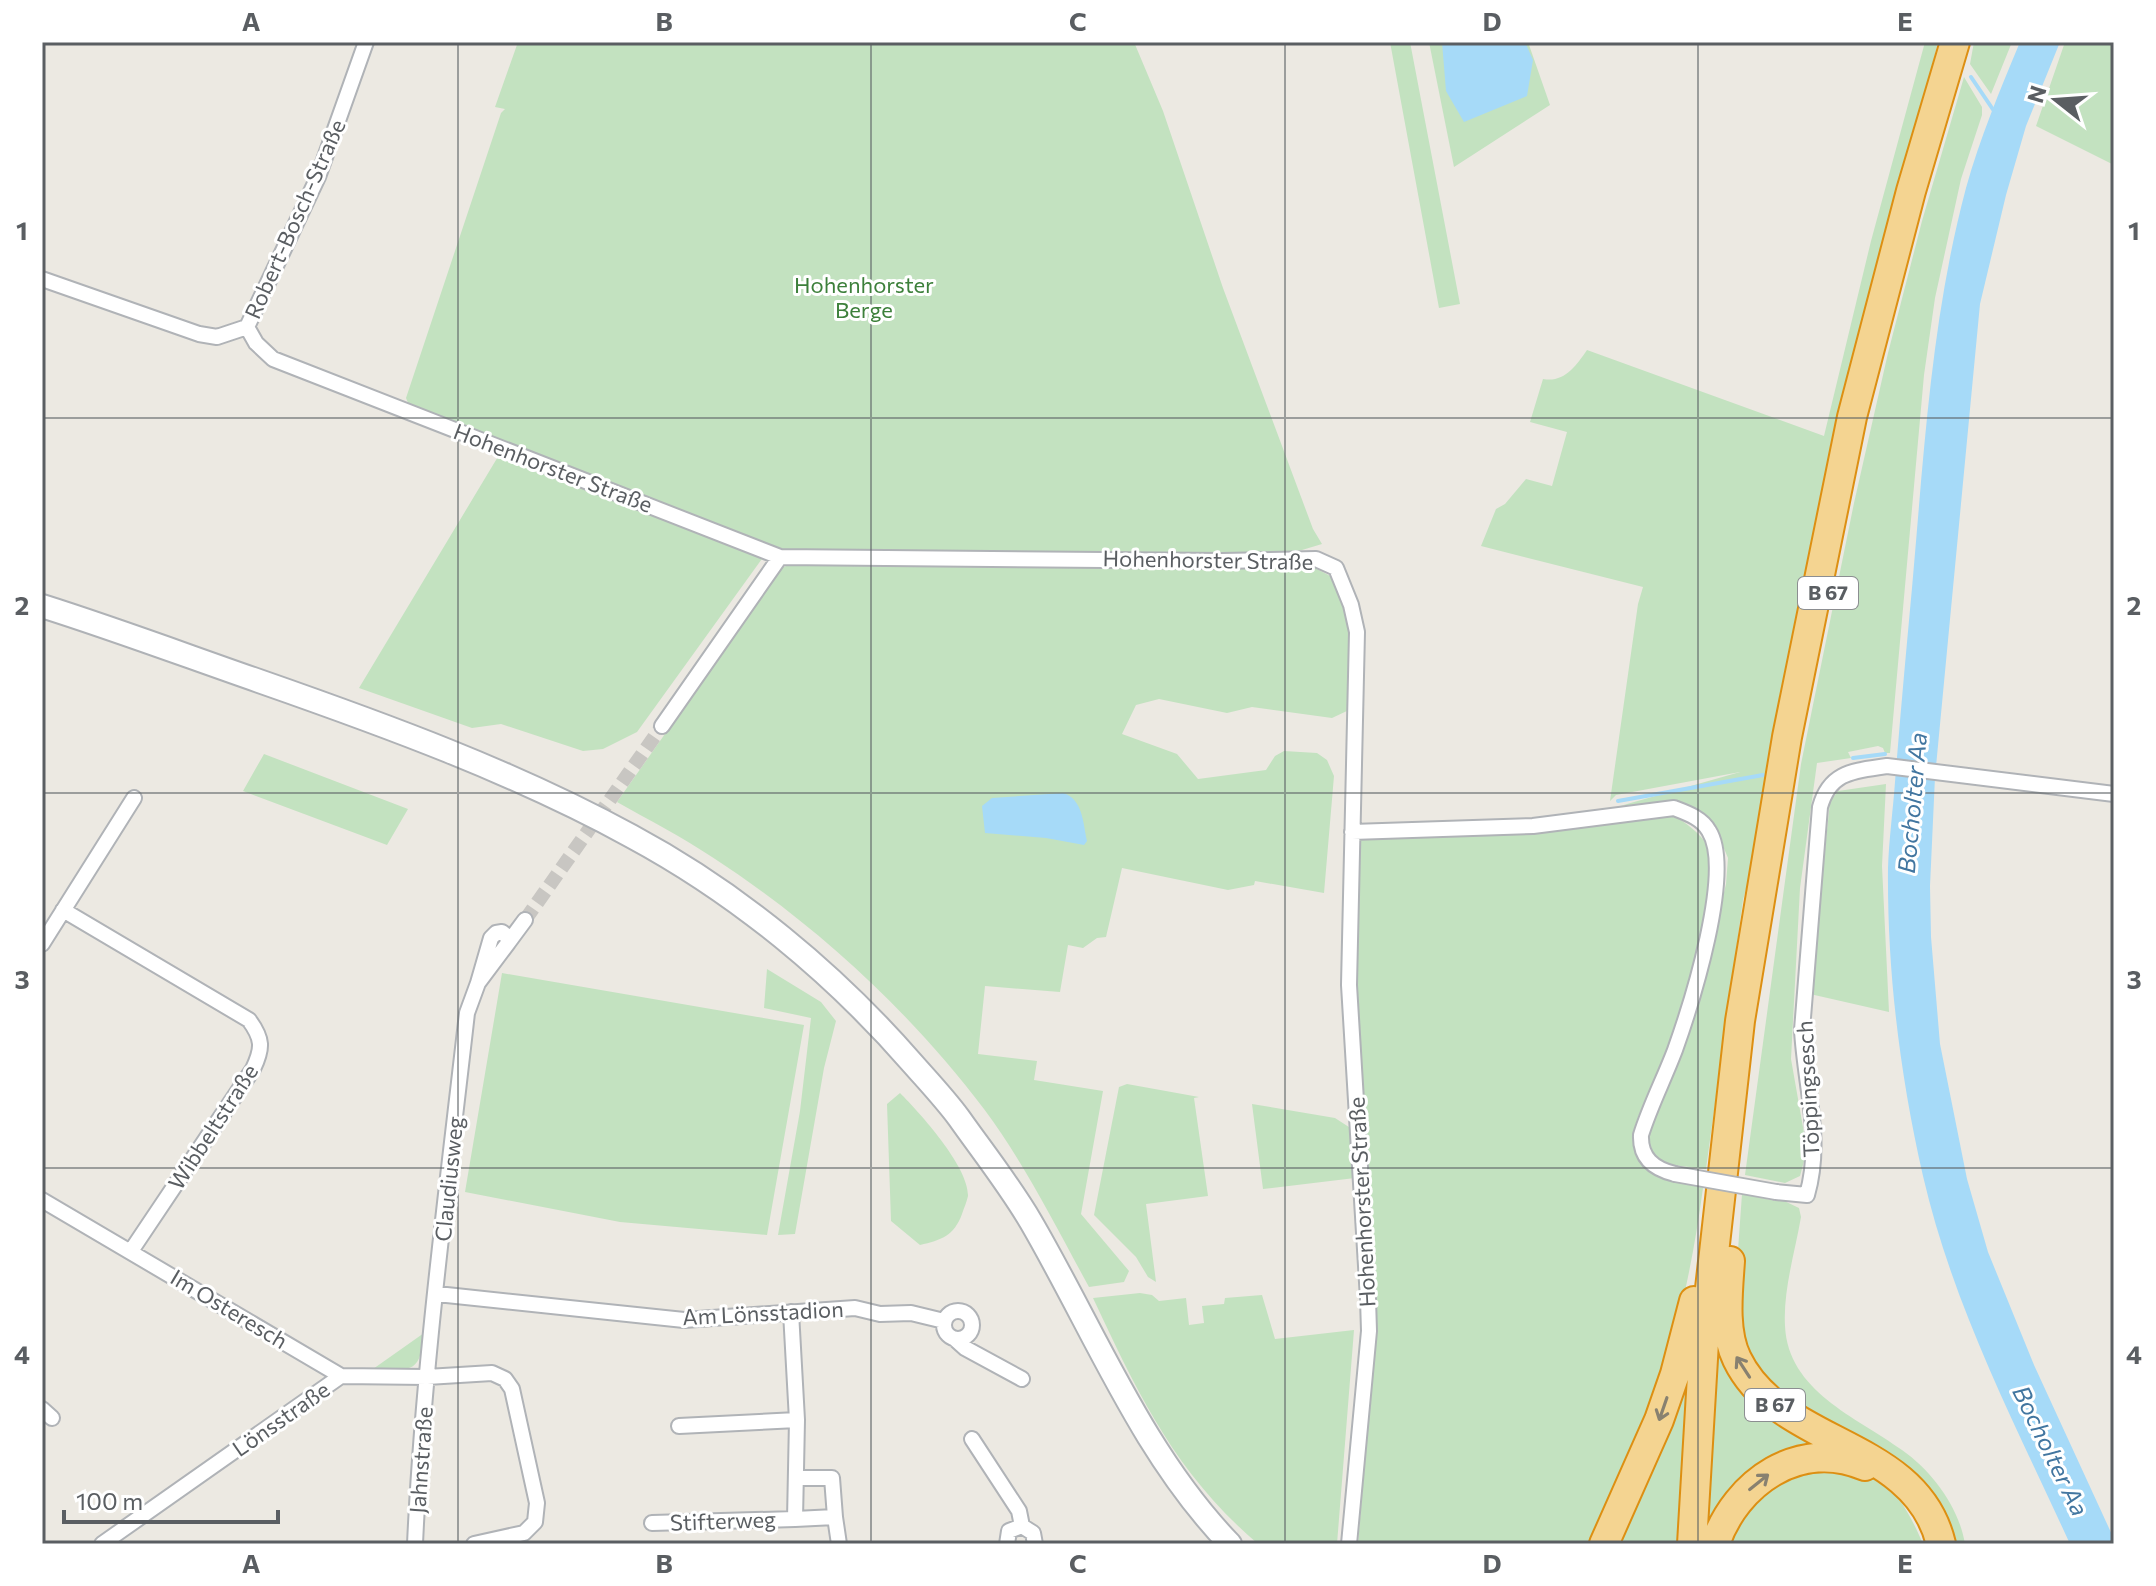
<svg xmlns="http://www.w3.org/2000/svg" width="2156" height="1586" font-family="Commissioner,sans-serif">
<rect width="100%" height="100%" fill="#ece9e2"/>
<!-- green -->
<path fill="#c3e2c0" d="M 518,42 L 1134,42 L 1163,111 L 1223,288 L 1313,529 L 1322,544 L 1292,553 L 1260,557 L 779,550 L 411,410 L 406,398 L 501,113 L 505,109 L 495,107 Z
M 1390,42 L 1410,42 L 1460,304 L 1439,308 Z
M 1429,42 L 1528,42 L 1550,105 L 1454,167 Z
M 1925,42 L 1938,42 L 1903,183 L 1762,830 L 1743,900 L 1706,1169 L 1664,1164 L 1650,1152 L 1647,1133 L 1705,971 L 1726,884 L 1728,858 L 1716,829 L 1693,807 L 1675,801 L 1620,806 L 1740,772 L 1616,795 L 1610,801 L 1638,604 L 1643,587 L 1481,546 L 1496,509 L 1505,504 L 1526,479 L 1552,486 L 1567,432 L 1530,422 L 1543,379 C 1564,383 1576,366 1587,350 L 1824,436 L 1871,241 Z
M 1974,42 L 2012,42 L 1991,94 L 1970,64 Z
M 2065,42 L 2114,42 L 2114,165 L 2036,126 Z
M 1964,77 L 1982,107 L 1982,115 L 1961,179 L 1935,298 L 1924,375 L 1890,753 L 1885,753 L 1883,748 L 1878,746 L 1848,752 L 1851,758 L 1817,763 L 1800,888 L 1791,1059 L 1807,1150 L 1800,1176 L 1785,1183 L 1745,1175 L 1801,764 L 1854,503 L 1888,353 L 1922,221 Z
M 499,455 L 764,556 L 637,732 L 603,749 L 583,751 L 501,724 L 472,728 L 359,688 Z
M 796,561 L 1259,568 L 1302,561 L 1332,577 L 1349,613 L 1352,631 L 1349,710 L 1332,718 L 1252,707 L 1227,713 L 1159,699 L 1136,705 L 1122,734 L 1177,754 L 1198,779 L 1266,770 L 1275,756 L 1284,751 L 1317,753 L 1327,760 L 1334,776 L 1324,893 L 1255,881 L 1254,885 L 1228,890 L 1122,868 L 1106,937 L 1097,938 L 1083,948 L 1068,945 L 1060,992 L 985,986 L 978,1054 L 1037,1061 L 1034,1080 L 1103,1091 L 1081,1214 L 1129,1271 L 1124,1282 L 1089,1287 C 1056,1227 1025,1164 984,1109 C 910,1011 815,924 712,857 C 682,837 649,820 617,802 L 782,568 Z
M 264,754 L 408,809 L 387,845 L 243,791 Z
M 1886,784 L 1882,866 L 1889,1012 L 1810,994 L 1830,802 L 1838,791 Z
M 1646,818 C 1655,818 1669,815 1677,818 C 1684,821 1701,835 1705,842 C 1726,882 1676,1030 1659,1074 C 1649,1098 1622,1132 1638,1159 C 1651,1181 1681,1180 1703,1188 C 1693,1262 1678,1333 1653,1404 C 1636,1451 1611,1498 1591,1544 L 1358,1544 L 1372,1374 L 1374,1271 L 1357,1011 L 1356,909 L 1360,838 C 1456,836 1551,834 1646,818 Z
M 767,969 L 821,1002 L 836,1021 L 824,1068 L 795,1234 L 778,1235 L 800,1111 L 811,1018 L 764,1008 Z
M 502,973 L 804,1025 L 767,1235 L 620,1222 L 465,1192 Z
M 1127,1084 L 1199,1097 L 1194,1098 L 1208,1196 L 1146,1204 L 1156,1282 L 1148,1277 L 1136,1257 L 1094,1215 L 1119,1087 Z
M 900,1093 C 920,1113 969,1167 968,1196 C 967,1201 964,1208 962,1214 C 954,1236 941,1240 920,1245 L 891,1221 L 887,1104 Z
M 1252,1104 L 1335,1118 L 1352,1129 L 1355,1178 L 1263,1189 Z
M 1742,1194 L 1776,1201 L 1778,1198 L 1799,1208 L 1801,1217 C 1795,1252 1783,1290 1785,1326 C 1788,1391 1856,1417 1902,1450 C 1932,1471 1959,1507 1965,1544 L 1947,1544 L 1939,1518 L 1756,1379 L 1733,1320 Z
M 1140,1293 L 1152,1295 L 1159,1301 L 1186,1298 L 1189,1325 L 1204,1323 L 1202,1306 L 1224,1304 L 1225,1298 L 1262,1295 L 1275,1339 L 1354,1330 L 1337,1544 L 1258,1544 C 1175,1473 1138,1394 1093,1298 Z
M 1720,1307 L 1727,1348 L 1843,1451 L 1803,1455 L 1706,1542 Z
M 1695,1325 L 1683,1544 L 1611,1544 Z
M 424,1333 C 420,1376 411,1369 373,1369 Z
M 1792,1469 C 1812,1469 1843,1465 1861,1470 C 1892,1477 1912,1518 1923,1544 L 1723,1544 L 1740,1505 Z"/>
<!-- water -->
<path fill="#a6daf8" d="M 1442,42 L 1525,42 L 1533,60 L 1527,96 L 1464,122 L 1446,91 Z
M 2020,42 L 2060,42 L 2026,126 L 2006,195 L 1980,304 L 1935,777 L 1930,886 L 1931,937 L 1940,1044 L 1967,1179 L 1988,1252 L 2034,1365 L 2114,1539 L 2114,1544 L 2070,1544 C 2015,1424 1953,1306 1923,1176 C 1900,1075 1887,971 1888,868 C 1889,839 1893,810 1895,782 C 1900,718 1906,653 1912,588 C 1924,454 1931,319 1966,188 C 1980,138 2000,90 2020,42 Z
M 1063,793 C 1083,799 1083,823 1087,841 L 1084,845 L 1046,838 L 985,833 L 982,806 L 992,798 Z"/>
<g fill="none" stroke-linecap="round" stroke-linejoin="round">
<!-- stream -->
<path stroke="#a6daf8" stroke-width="4" d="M 1971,77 L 1994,111
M 1853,758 L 1885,754
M 1618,801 L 1763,775"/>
<!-- street-tunnel -->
<path stroke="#c8c6c2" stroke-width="14" stroke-dasharray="14 7" stroke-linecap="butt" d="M 525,920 L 662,726"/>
<defs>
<path id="street" d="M 42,279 L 199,334 L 217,337 L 247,327 L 318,177 L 366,42
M 247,327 L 256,343 L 273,359 L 780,557 L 1222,561 L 1316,559 L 1336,568 L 1351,605 L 1357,632 L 1349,985 L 1368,1299 L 1369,1331 L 1349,1544
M 662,726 L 780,557
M 1352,832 L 1533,826 L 1674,808 C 1687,813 1702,818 1709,831 C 1734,871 1691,1005 1675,1050 C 1664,1079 1650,1106 1641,1135 C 1640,1158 1654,1169 1675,1174
M 63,910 L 249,1020 C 263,1039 263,1048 253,1069 L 131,1251
M 508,943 L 525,920
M 42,944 L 134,798
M 1776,1192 L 1807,1195 C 1823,1140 1805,1086 1802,1030 L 1820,807 C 1830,771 1854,771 1887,766 L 2114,794
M 42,1200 L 341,1376 L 427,1377 L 492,1373 L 505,1379 L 512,1389 L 537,1503 L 535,1522 L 524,1533 L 474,1544
M 437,1294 L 684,1320 L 855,1308 L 880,1314 L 911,1313 L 944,1321
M944 1325a14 14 0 1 1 28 0a14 14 0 1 1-28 0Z
M 791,1312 L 797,1420 L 795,1519 L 835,1517 L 832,1478 L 796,1478
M 955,1339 L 965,1348 L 1022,1379
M 42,1409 L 52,1418
M 679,1426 L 797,1420
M 972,1439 L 1019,1511 L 1022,1526
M 835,1517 L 839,1544
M 652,1523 L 795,1519
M 102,1544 L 341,1376
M 415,1544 C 423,1367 447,1190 467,1013 L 478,983 L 508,943 L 507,936 L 502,932 L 496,933 L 491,938 L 478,983
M 1007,1544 L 1009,1531 L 1022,1526 L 1033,1533 L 1035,1544"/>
<path id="secondary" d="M 42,606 C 115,629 187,656 259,681 C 385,725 514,772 631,836 C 737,893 834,973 913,1064 C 928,1081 945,1099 959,1118 C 983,1152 1010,1186 1031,1222 C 1094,1330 1142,1453 1230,1544"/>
<path id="highway" d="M 1730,1261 C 1728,1291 1723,1331 1737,1359 C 1780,1448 1916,1439 1941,1544
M 1604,1544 L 1659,1420 L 1675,1374 L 1694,1301
M 1692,1544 L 1704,1342 L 1740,1021 L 1787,737 L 1852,417 L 1911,191 L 1955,42
M 1715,1544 C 1736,1482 1800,1438 1865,1466"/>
</defs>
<!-- street casing -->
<use href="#street" stroke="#b0b3b7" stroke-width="18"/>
<!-- secondary casing -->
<use href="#secondary" stroke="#afb2b6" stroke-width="26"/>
<!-- highway casing -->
<use href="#highway" stroke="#dd8f12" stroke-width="32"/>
<!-- street -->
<use href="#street" stroke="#fff" stroke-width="14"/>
<!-- secondary -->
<use href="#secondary" stroke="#fff" stroke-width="22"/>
<!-- highway -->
<use href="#highway" stroke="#f4d491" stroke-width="28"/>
<defs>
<path id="street-bridge" d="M 1675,1174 L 1776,1192"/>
</defs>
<!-- street-bridge casing -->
<use href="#street-bridge" stroke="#b0b3b7" stroke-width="18" stroke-linecap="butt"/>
<!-- street-bridge -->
<use href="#street-bridge" stroke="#fff" stroke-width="14"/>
</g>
<!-- one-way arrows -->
<defs><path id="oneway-shaft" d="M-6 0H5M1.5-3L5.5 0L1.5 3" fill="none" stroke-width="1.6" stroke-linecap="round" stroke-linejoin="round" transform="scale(2)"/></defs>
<g stroke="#888170">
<use href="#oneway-shaft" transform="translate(1743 1367) rotate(-123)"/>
<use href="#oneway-shaft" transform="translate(1663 1409) rotate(109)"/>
<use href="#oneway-shaft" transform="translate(1759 1482) rotate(-39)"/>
</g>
<!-- grid -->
<path fill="none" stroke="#5a5e62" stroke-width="2" stroke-opacity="0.55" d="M 458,42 L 458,1544M 871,42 L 871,1544M 1285,42 L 1285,1544M 1698,42 L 1698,1544M 42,418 L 2114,418M 42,793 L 2114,793M 42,1168 L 2114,1168"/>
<g text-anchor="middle" stroke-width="6" stroke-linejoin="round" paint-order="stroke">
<!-- shield labels -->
<g fill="#fff" stroke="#8c8e91" stroke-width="2">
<rect x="1798" y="577" width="60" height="32" rx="6"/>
<rect x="1745" y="1389" width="60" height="32" rx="6"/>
</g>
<g font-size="20" font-weight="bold" fill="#5a5e62">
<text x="1828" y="600">B 67</text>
<text x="1775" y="1412">B 67</text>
</g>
<!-- street labels -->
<g font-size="22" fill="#5a5e62" stroke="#fff">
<text transform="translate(295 219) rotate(-66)" y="8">Robert-Bosch-Straße</text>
<text transform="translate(553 468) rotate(21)" y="8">Hohenhorster Straße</text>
<text transform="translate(1208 560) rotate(1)" y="8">Hohenhorster Straße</text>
<text transform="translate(1808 1089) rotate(-93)" y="8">Töppingsesch</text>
<text transform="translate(213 1127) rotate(-57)" y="8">Wibbeltstraße</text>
<text transform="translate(449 1179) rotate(-84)" y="8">Claudiusweg</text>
<text transform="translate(1362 1202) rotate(-93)" y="8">Hohenhorster Straße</text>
<text transform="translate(229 1309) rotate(31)" y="8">Im Osteresch</text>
<text transform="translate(763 1313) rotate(-3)" y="8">Am Lönsstadion</text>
<text transform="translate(281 1419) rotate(-35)" y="8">Lönsstraße</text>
<text transform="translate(421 1460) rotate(-86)" y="8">Jahnstraße</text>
<text transform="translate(723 1521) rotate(-2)" y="8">Stifterweg</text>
</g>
<!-- park labels -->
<g font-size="22" fill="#3d803b" stroke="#fff">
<text x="864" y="293">Hohenhorster<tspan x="864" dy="25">Berge</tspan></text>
</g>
<!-- water labels -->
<g font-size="24" font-style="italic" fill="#4276a0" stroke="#fff">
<text transform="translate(1913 803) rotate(-85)" y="8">Bocholter Aa</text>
<text transform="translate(2050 1451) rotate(64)" y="8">Bocholter Aa</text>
</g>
</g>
<!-- border -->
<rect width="2156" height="1586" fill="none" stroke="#ffffff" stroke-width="88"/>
<!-- north arrow -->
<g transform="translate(2056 100) rotate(287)" stroke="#ffffff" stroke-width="6" paint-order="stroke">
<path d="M0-6L14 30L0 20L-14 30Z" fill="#5a5e62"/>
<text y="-12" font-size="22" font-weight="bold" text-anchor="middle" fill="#5a5e62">N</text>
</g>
<!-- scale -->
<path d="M64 1510v12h214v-12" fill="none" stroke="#5a5e62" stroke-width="4"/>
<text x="76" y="1510" font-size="24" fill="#5a5e62" stroke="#ffffff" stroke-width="6" paint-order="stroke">100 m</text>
<rect x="44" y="44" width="2068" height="1498" fill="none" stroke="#5a5e62" stroke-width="3"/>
<g font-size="26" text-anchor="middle" font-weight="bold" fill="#5a5e62">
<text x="251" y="31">A</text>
<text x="664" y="31">B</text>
<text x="1078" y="31">C</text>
<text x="1492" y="31">D</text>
<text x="1905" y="31">E</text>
<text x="22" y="240">1</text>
<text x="2134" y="240">1</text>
<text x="22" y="615">2</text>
<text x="2134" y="615">2</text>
<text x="22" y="989">3</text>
<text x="2134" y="989">3</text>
<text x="22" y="1364">4</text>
<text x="2134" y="1364">4</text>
<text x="251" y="1573">A</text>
<text x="664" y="1573">B</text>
<text x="1078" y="1573">C</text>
<text x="1492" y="1573">D</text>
<text x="1905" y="1573">E</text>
</g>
</svg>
